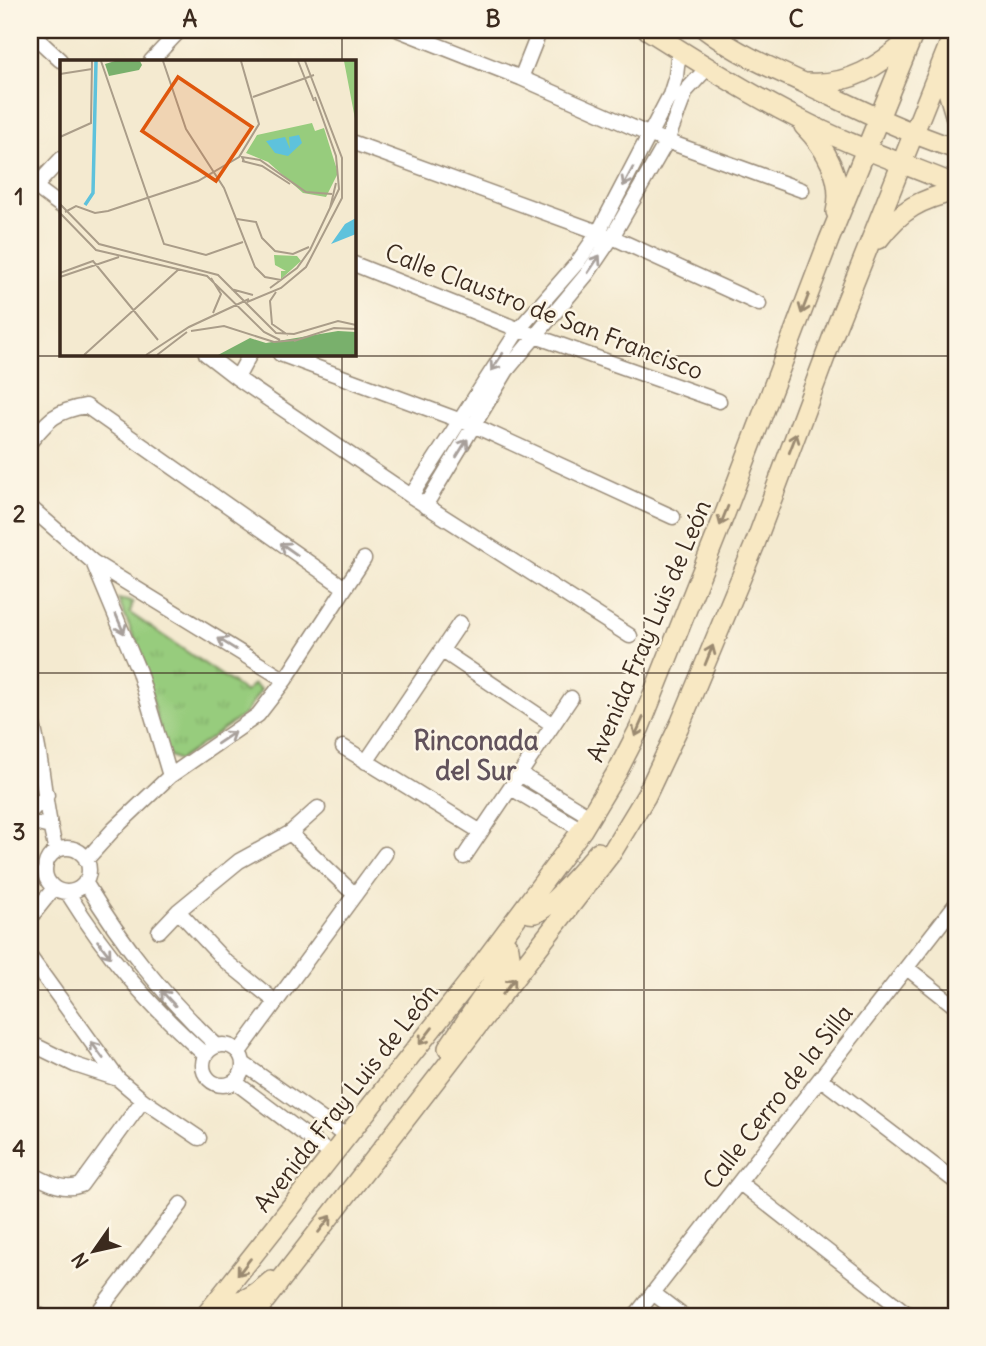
<svg xmlns="http://www.w3.org/2000/svg" width="986" height="1346" font-family="Delius,sans-serif">
<defs>
<pattern id="park-tufts" width="24" height="20" patternUnits="userSpaceOnUse" patternTransform="scale(1.75)"><rect width="24" height="20" fill="#97cc7d"/><path d="M3 7l-1-3M5 7V3M7 7l1-3M15 17l-1-3M17 17v-4M19 17l1-3" fill="none" stroke="#83af6c"/></pattern>
</defs>
<rect width="100%" height="100%" fill="#fcf5e5"/>
<filter id="ink" filterUnits="userSpaceOnUse"><feTurbulence type="fractalNoise" baseFrequency=".0143" numOctaves="2"/><feDisplacementMap in="SourceGraphic" scale="14" xChannelSelector="R" yChannelSelector="G"/><feConvolveMatrix kernelMatrix="1 2 1 2 8 2 1 2 1" color-interpolation-filters="sRGB"/></filter>
<filter id="wash" filterUnits="userSpaceOnUse"><feTurbulence type="fractalNoise" baseFrequency=".00686" numOctaves="4" result="noise"/><feDisplacementMap in="SourceGraphic" scale="28" xChannelSelector="R" yChannelSelector="G"/><feGaussianBlur stdDeviation="1.57" result="paint"/><feColorMatrix in="noise" values="0 0 0 0 0 0 0 0 0 0 0 0 0 0 0 0 0 1.4 0 .05"/><feComposite in="paint" operator="in"/></filter>
<g filter="url(#wash)">
<rect width="100%" height="100%" fill="#f4ead0"/>
<!-- park -->
<path fill="url(#park-tufts)" stroke="#697b4e" stroke-width="2" d="M 118,599 L 133,602 L 130,613 L 246,692 L 253,684 L 261,690 L 245,714 L 179,760 L 165,754 L 144,662 Z"/>
</g>
<g filter="url(#ink)">
<g fill="none" stroke-linecap="round" stroke-linejoin="round">
<defs>
<path id="street" d="M 399,30 L 521,78 L 650,135 L 802,190
M 30,32 L 60,60
M 151,61 L 180,30
M 521,78 L 540,30
M 354,143 L 612,237 L 759,304
M 30,183 L 61,206
M 35,187 L 61,159
M 354,264 L 535,336 L 719,401
M 206,354 L 237,378 L 411,496 L 630,636
M 280,354 L 475,426 L 673,517
M 237,378 L 250,354
M 30,442 C 49,419 56,411 86,406 L 345,588
M 411,496 L 519,329 L 577,263 L 598,233 L 670,95 L 676,76 L 679,49
M 425,506 L 507,370 L 587,274 L 612,237 L 667,141 L 686,91 L 708,67
M 30,507 L 93,562 L 285,680
M 93,562 L 139,672 L 170,776
M 441,650 L 553,725
M 30,714 C 44,759 43,806 56,850
M 343,747 L 481,832
M 366,762 L 460,623
M 520,774 L 591,817
M 511,788 L 582,830
M 30,812 L 47,795
M 30,822 L 50,827
M 290,833 L 355,895
M45 870a22 22 0 1 1 44 0a22 22 0 1 1-44 0Z
M 464,857 L 571,698
M 86,860 L 114,829 L 170,776 L 258,715 L 285,680 L 364,559
M 85,882 C 123,945 163,995 217,1046
M 67,892 C 109,959 147,1003 205,1055
M 178,911 L 224,960 L 276,1002
M 30,918 L 54,888
M 159,931 L 178,911 L 239,861 L 290,833 L 318,808
M 30,957 L 118,1079 L 143,1100 L 199,1138
M 907,968 L 956,1007
M 30,1043 L 75,1065 L 118,1079
M203 1065a20 20 0 1 1 40 0a20 20 0 1 1-40 0Z
M 239,1052 L 385,854
M 244,1064 L 347,1137
M 821,1079 L 956,1182
M 235,1082 L 332,1155
M 30,1173 C 46,1181 63,1192 81,1185 L 143,1100
M 740,1183 L 910,1316
M 653,1293 L 683,1316
M 30,1312 L 41,1316
M 95,1316 L 181,1204
M 635,1316 L 956,904"/>
<path id="secondary" d="M 648,30 C 697,61 746,92 797,118 C 848,145 903,163 956,185
M 706,30 C 735,52 769,67 802,82 C 853,106 902,131 956,149
M 945,62 L 947,88 L 956,118
M 808,83 C 848,86 880,66 908,40
M 804,126 C 826,148 844,179 836,212
M 879,239 C 901,209 921,199 956,191
M 523,910 C 528,913 532,915 538,912 C 554,904 585,867 598,852
M 448,1048 L 510,956 L 509,948 L 502,939
M 217,1301 C 240,1306 254,1296 271,1281
M 205,1316 L 468,983 L 582,830 L 617,772 L 640,727 L 726,511 L 829,240 L 915,30
M 253,1316 L 612,852 L 646,796 L 681,722 L 755,544 L 837,325 L 955,30"/>
</defs>
<!-- street casing -->
<use href="#street" stroke="#988a77" stroke-width="17"/>
<!-- secondary casing -->
<use href="#secondary" stroke="#988a77" stroke-width="22"/>
<!-- street -->
<use href="#street" stroke="#fff" stroke-width="14"/>
<!-- secondary -->
<use href="#secondary" stroke="#f8e8c3" stroke-width="19"/>
</g>
<!-- one-way arrows -->
<defs><path id="oneway-shaft" d="M-6 0H5M1.5-3L5.5 0L1.5 3" fill="none" stroke-width="1.6" stroke-linecap="round" stroke-linejoin="round" transform="scale(1.75)"/></defs>
<g stroke="#a79f9a">
<use href="#oneway-shaft" transform="translate(628 177) rotate(118)"/>
<use href="#oneway-shaft" transform="translate(594 264) rotate(-56)"/>
<use href="#oneway-shaft" transform="translate(497 362) rotate(124)"/>
<use href="#oneway-shaft" transform="translate(462 448) rotate(-58)"/>
<use href="#oneway-shaft" transform="translate(289 549) rotate(-145)"/>
<use href="#oneway-shaft" transform="translate(120 624) rotate(67)"/>
<use href="#oneway-shaft" transform="translate(227 644) rotate(-148)"/>
<use href="#oneway-shaft" transform="translate(226 738) rotate(-34)"/>
<use href="#oneway-shaft" transform="translate(104 949) rotate(52)"/>
<use href="#oneway-shaft" transform="translate(168 998) rotate(-133)"/>
<use href="#oneway-shaft" transform="translate(97 1050) rotate(-126)"/>
</g>
<g stroke="#9a8970">
<use href="#oneway-shaft" transform="translate(805 304) rotate(111)"/>
<use href="#oneway-shaft" transform="translate(793 443) rotate(-69)"/>
<use href="#oneway-shaft" transform="translate(724 516) rotate(112)"/>
<use href="#oneway-shaft" transform="translate(709 655) rotate(-68)"/>
<use href="#oneway-shaft" transform="translate(639 727) rotate(114)"/>
<use href="#oneway-shaft" transform="translate(509 986) rotate(-53)"/>
<use href="#oneway-shaft" transform="translate(426 1036) rotate(128)"/>
<use href="#oneway-shaft" transform="translate(325 1224) rotate(-52)"/>
<use href="#oneway-shaft" transform="translate(244 1267) rotate(128)"/>
</g>
</g>
<!-- grid -->
<path fill="none" stroke="#3b2a1e" stroke-width="2" stroke-opacity="0.55" d="M 342,30 L 342,61M 644,30 L 644,1316M 342,354 L 342,1316M 30,356 L 956,356M 30,673 L 956,673M 30,990 L 956,990"/>
<g text-anchor="middle" stroke-width="5" stroke-linejoin="round" paint-order="stroke">
<!-- street labels -->
<g font-size="24" fill="#3b2a1e" stroke="#fcf5e5">
<text transform="translate(544 312) rotate(21)" y="8">Calle Claustro de San Francisco</text>
<text transform="translate(649 631) rotate(-67)" y="8">Avenida Fray Luis de León</text>
<text transform="translate(778 1097) rotate(-52)" y="8">Calle Cerro de la Silla</text>
<text transform="translate(346 1098) rotate(-52)" y="8">Avenida Fray Luis de León</text>
</g>
<!-- neighbourhood labels -->
<g font-size="26" font-weight="bold" fill="#61525b" stroke="#fcf5e5">
<text x="476" y="750">Rinconada<tspan x="476" dy="30">del Sur</tspan></text>
</g>
</g>
<!-- overview -->
<g transform="translate(60 60)">
<rect width="296" height="296" fill="#f4ead0"/>
<path d="M 252,63 L 255,71 L 264,68 L 278,113 L 266,137 L 243,133 L 208,102 L 186,93 L 197,75 Z" fill="#97cc7d"/>
<path d="M 55,1 L 80,1 L 82,5 L 79,10 L 49,16 L 45,4 ZM 278,271 L 296,272 L 296,295 L 158,295 L 190,278 L 206,283 Z" fill="#79b06c"/>
<path d="M 284,1 L 296,1 L 296,64 ZM 214,195 L 237,196 L 241,201 L 221,219 L 221,211 L 226,211 L 215,205 Z" fill="#97cc7d"/>
<path d="M 239,75 L 242,83 L 228,96 L 215,93 L 206,81 L 225,77 L 230,89 L 229,77 ZM 296,158 L 296,174 L 271,184 L 285,164 Z" fill="#5ec2dc"/>
<path fill="none" stroke="#5ec2dc" stroke-width="3.5" d="M 25,145 L 33,133 L 36,1"/>
<path fill="none" stroke="#aa9d89" stroke-width="2" d="M 41,1 L 104,184 L 146,195 L 183,182M 103,1 L 126,69 L 164,128 L 195,207 L 205,217 L 221,220M 238,1 L 254,41M 0,14 L 32,9M 193,37 L 254,15M 0,77 L 31,63 L 32,1M 182,101 L 202,106 L 230,124M 184,101 L 182,97 L 200,100 L 246,132 L 272,134M 0,144 L 39,184 L 158,215 L 216,273 L 234,274 L 278,261 L 296,265M 270,148 L 276,123M 5,152 L 16,146 L 35,153 L 48,151 L 138,121 L 179,97 L 199,64 L 181,1M 0,153 L 36,190 L 147,216 L 204,272 L 220,280M 177,159 L 196,162 L 202,178 L 215,191 L 233,194 L 249,187M 0,213 L 33,201 L 98,280M 0,217 L 59,197M 151,218 L 161,234 L 153,253M 210,228 L 237,208 L 250,190 L 279,129 L 276,96 L 255,37M 171,229 L 193,235M 216,232 L 210,241 L 212,264 L 228,275M 187,242 L 221,228 L 246,207 L 282,138 L 282,98 L 245,1M 131,271 L 164,266 L 214,282 L 236,280M 234,281 L 274,268 L 296,269M 24,295 L 119,209M 86,295 L 129,267 L 189,239M 97,295 L 127,272"/>
<path fill="#df570d" fill-opacity="0.15" stroke="#df570d" stroke-width="3.5" d="M 118,17 L 192,67 L 156,121 L 82,71 Z"/>
<rect width="296" height="296" fill="none" stroke="#3b2a1e" stroke-width="3.5"/>
</g>
<!-- margin -->
<rect width="986" height="1346" fill="none" stroke="#fcf5e5" stroke-width="77"/>
<!-- north arrow -->
<g transform="translate(94 1251) rotate(236)" stroke="#fcf5e5" stroke-width="5" paint-order="stroke">
<path d="M0-5L12 26L0 18L-12 26Z" fill="#3b2a1e"/>
<text y="-10" font-size="19" font-weight="bold" text-anchor="middle" fill="#3b2a1e">N</text>
</g>
<rect x="38" y="38" width="910" height="1270" fill="none" stroke="#3b2a1e" stroke-width="2.5"/>
<g font-size="23" text-anchor="middle" font-weight="bold" fill="#3b2a1e">
<text x="190" y="27">A</text>
<text x="493" y="27">B</text>
<text x="796" y="27">C</text>
<text x="19" y="205">1</text>
<text x="19" y="522">2</text>
<text x="19" y="840">3</text>
<text x="19" y="1157">4</text>
</g>
</svg>
